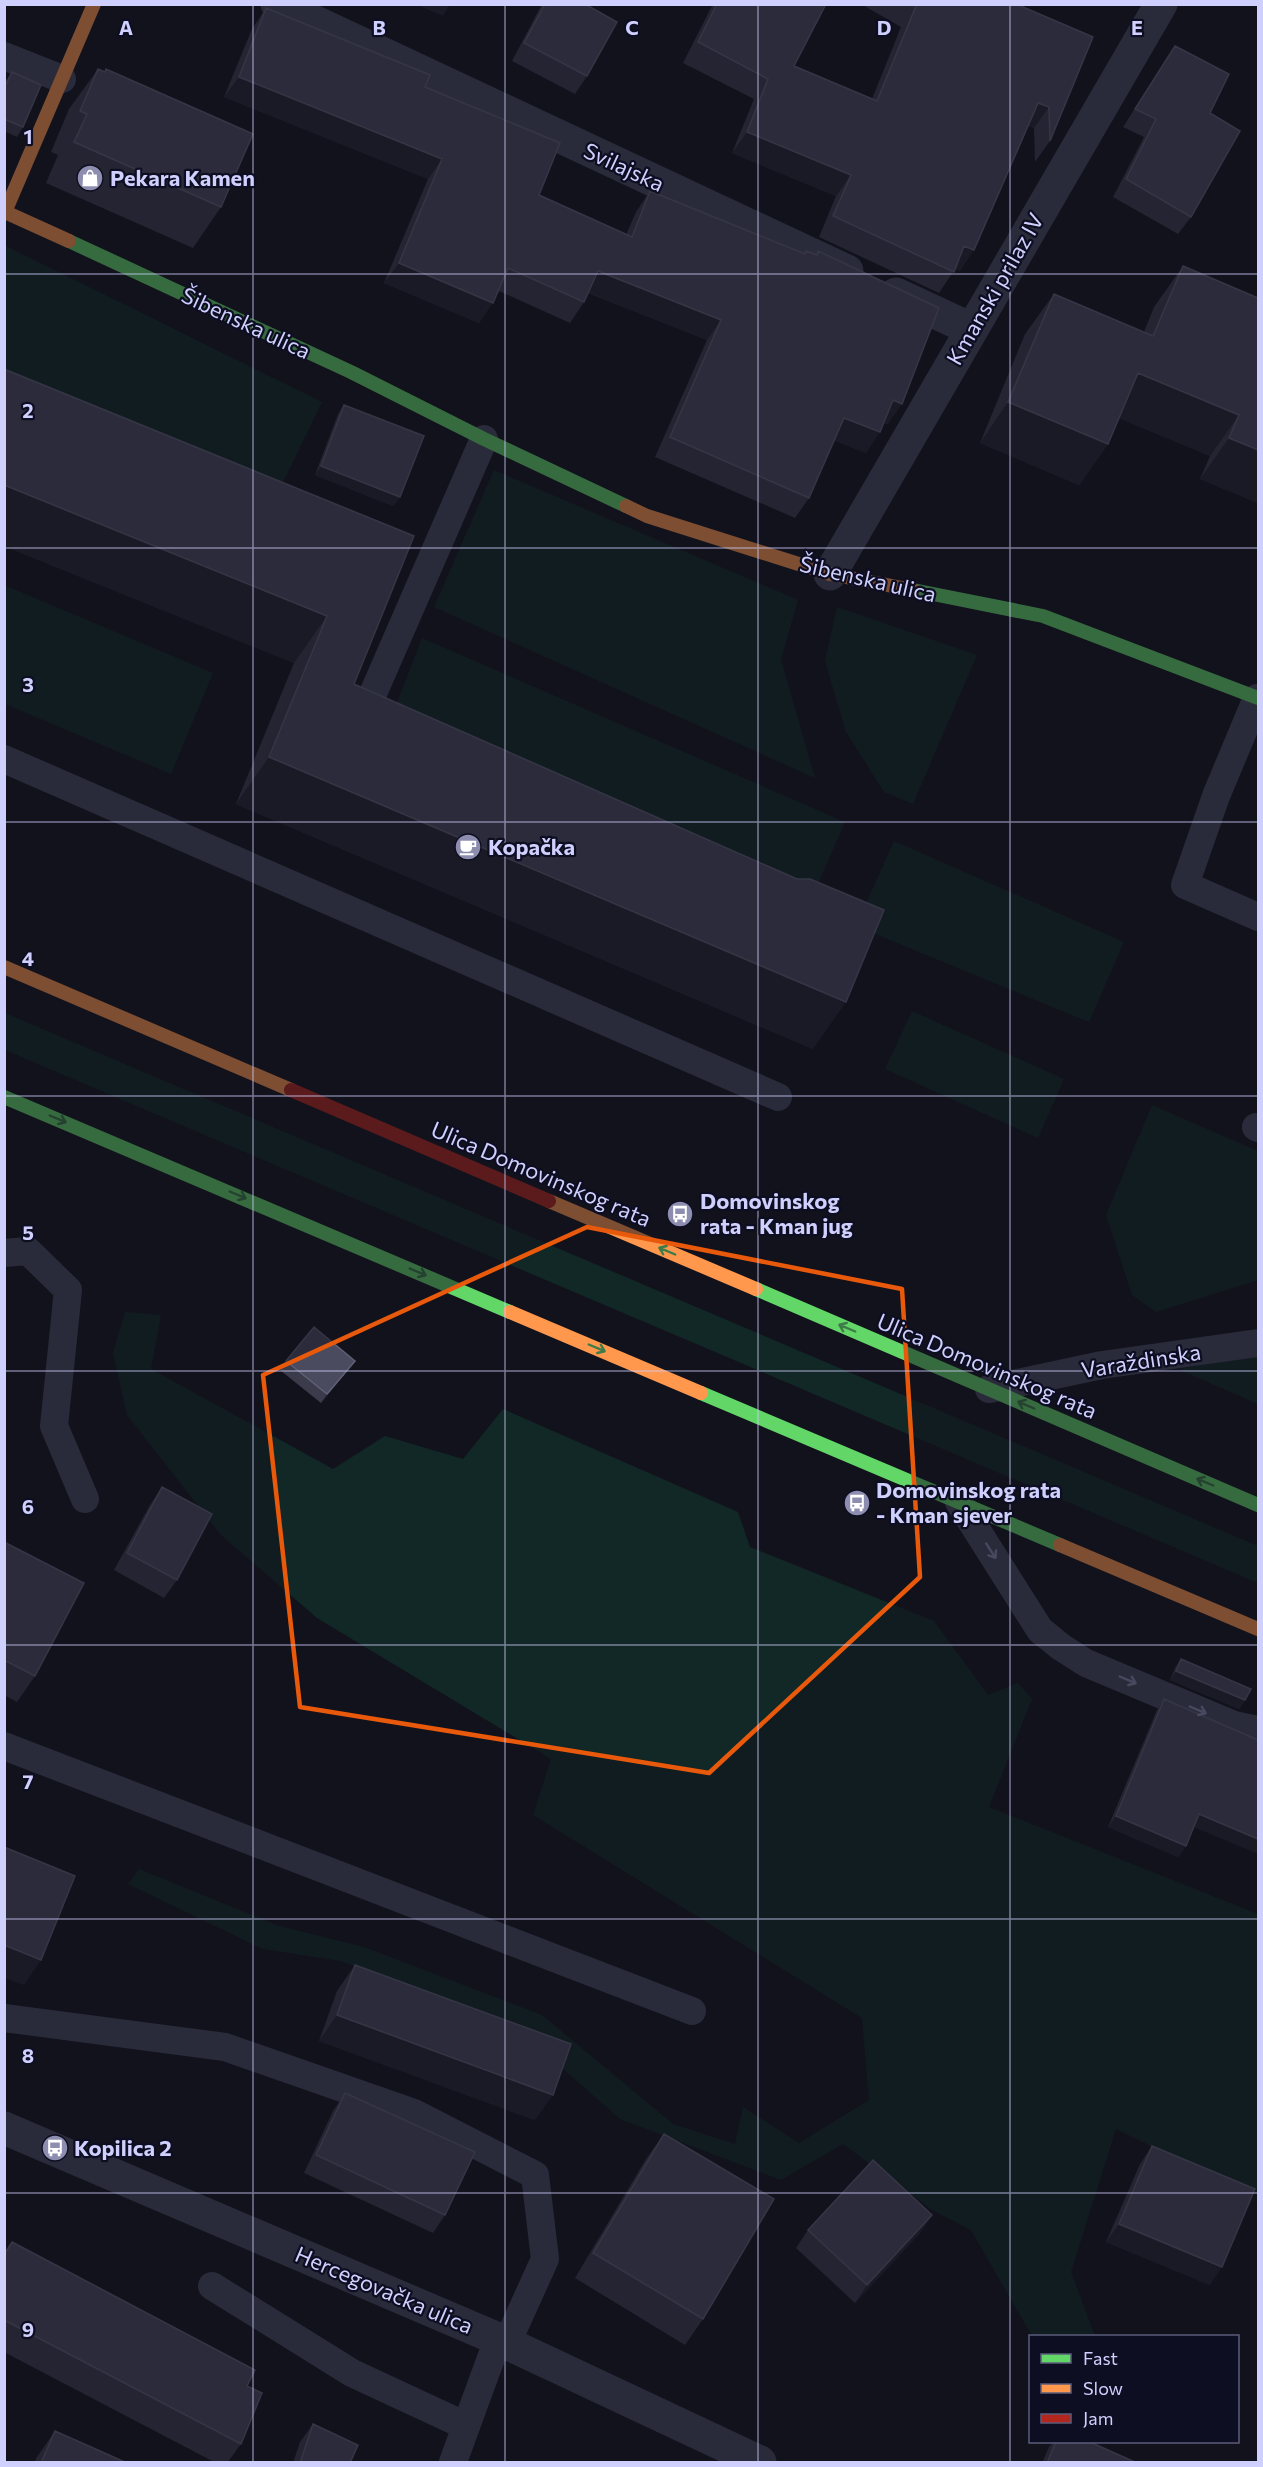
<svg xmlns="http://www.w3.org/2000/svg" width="1263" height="2467" font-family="Commissioner,sans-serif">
<rect width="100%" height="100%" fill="#12121d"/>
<!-- green -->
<path fill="#112826" d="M 4,245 L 322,402 L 274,501 L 5,383 Z
M 494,470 L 798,600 L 781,659 L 815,778 L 434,607 Z
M 4,585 L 213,673 L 171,774 L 5,704 Z
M 837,607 L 977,655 L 913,804 L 884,792 L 846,732 L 825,661 Z
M 422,638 L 845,822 L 809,904 L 390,721 Z
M 894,841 L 1124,942 L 1089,1022 L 856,926 Z
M 912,1011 L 1064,1079 L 1038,1138 L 885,1069 Z
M 5,1013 L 1258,1546 L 1258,1583 L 5,1050 Z
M 1152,1105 L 1258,1151 L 1258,1280 L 1156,1312 L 1132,1295 L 1106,1215 Z
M 125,1312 L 161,1315 L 151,1369 L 333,1469 L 385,1436 L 463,1459 L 503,1409 L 738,1512 L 750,1547 L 934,1621 L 988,1695 L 1018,1683 L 1032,1699 L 989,1807 L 1258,1914 L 1258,2194 L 1247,2192 L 1116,2129 L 1071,2272 L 1095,2336 L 1032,2336 L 971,2230 L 932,2210 L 843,2144 L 781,2180 L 620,2119 L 519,2030 L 341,1961 L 263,1949 L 128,1884 L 139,1869 L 279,1926 L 364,1947 L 542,2015 L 673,2124 L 735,2144 L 743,2107 L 799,2143 L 869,2100 L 862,2018 L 533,1815 L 551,1759 L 317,1618 L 221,1535 L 127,1415 L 113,1353 Z
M 1258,1356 L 1258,1404 L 1178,1369 Z"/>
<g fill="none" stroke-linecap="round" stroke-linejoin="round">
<!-- lane -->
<path stroke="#47495e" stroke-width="28" d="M 4,56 L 62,79
M 1257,698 L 1216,796 L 1185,885 L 1258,917
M 358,728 L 484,439
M 4,759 L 778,1097
M 1256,1127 L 1258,1128
M 4,1253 L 28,1251 L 68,1290 L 54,1426 L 85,1499
M 989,1389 L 1102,1365 L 1258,1343
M 959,1502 L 1040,1630 L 1061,1647 L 1086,1663 L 1234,1725 L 1258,1730
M 4,1746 L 692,2011
M 4,2018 L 225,2047 L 414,2113 L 535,2175 L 545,2259 L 507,2343
M 212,2286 L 352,2373 L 466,2426
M 453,2462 L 498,2339"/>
<!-- street -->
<path stroke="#47495e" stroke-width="33" d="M 277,4 L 847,271
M 896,294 L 971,329
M 830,574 L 1161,4
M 4,2128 L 498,2339 L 760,2462"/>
<!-- fast -->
<path stroke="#63d668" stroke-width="14" d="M 69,241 L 351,372 L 484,439 L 626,506
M 913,590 L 1043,616 L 1258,698
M 4,1097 L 510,1312
M 756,1289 L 1258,1505
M 701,1393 L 1060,1545"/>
<!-- slow -->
<path stroke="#ff974d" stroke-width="14" d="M 69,241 L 5,212 L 94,4
M 626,506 L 647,516 L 830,574 L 913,590
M 4,967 L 291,1090
M 549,1201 L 756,1289
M 510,1312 L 701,1393
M 1060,1545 L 1258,1629"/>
<!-- jam -->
<path stroke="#b3261e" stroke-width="14" d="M 291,1090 L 549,1201"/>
</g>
<!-- wall -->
<path fill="#3b3b4c" d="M 542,4 L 585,4 L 587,76 L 575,94 L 512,61 Z
M 713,4 L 826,4 L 794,66 L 872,99 L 901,27 L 861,4 L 1016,4 L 1093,37 L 1050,141 L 1035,162 L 1034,128 L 1028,126 L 960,271 L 955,269 L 939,293 L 819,237 L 836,196 L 732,153 L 754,99 L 683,63 Z
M 266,8 L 425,87 L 539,195 L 626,235 L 636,212 L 650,191 L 804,254 L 806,251 L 816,255 L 818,251 L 888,424 L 884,423 L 866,453 L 834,440 L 809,498 L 795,518 L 655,457 L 707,340 L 588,293 L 584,302 L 570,323 L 499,291 L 479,323 L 384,283 L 428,179 L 224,97 L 252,29 Z
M 1175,46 L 1210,113 L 1191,217 L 1178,234 L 1113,197 L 1144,137 L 1123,127 Z
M 98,69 L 104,72 L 106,69 L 221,207 L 193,248 L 46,183 L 58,155 L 51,152 L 69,109 Z
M 12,72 L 23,127 L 17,137 L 4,131 L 4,83 Z
M 1183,266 L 1258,298 L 1258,503 L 1200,479 L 1210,456 L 1119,418 L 1108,444 L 1079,485 L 980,443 L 1025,334 L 1054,294 L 1144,332 L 1154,307 Z
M 344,405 L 400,497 L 393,506 L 315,475 L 338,414 Z
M 414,536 L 354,684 L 813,1049 L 236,804 L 294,663 L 4,546 Z
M 286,1361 L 348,1370 L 321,1403 L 280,1370 Z
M 162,1487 L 177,1580 L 164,1598 L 114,1570 L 150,1505 Z
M 4,1542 L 35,1676 L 17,1702 L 4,1695 Z
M 1181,1659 L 1245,1700 L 1239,1709 L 1170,1680 L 1175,1668 Z
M 1164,1699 L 1194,1827 L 1186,1846 L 1178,1857 L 1108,1827 L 1157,1710 Z
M 355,1965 L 535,2120 L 319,2041 L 337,1991 Z
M 345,2093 L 445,2215 L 433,2233 L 304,2173 L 333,2111 Z
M 664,2134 L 703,2319 L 685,2345 L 575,2278 L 646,2159 Z
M 1152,2146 L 1210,2285 L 1106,2242 L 1140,2164 Z
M 932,2215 L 920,2233 L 855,2303 L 796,2248 L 808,2230 Z
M 12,2242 L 247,2386 L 241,2444 L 227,2463 L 216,2463 L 4,2352 L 4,2252 Z
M 313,2424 L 350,2463 L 293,2463 L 300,2442 Z
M 55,2431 L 127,2463 L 34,2463 L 37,2457 Z
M 1053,2442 L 1090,2442 L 1137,2463 L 1042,2463 L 1049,2447 Z"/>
<!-- shaded-wall -->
<path fill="#242431" d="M 415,4 L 450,4 L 443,16 Z
M 239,77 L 442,159 L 428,179 L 224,97 Z
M 1038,103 L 1049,107 L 1034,128 L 1024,124 Z
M 747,132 L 851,175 L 836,196 L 732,153 Z
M 964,246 L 974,250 L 960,271 L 949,267 Z
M 399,263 L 493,303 L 479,323 L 384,283 Z
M 598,271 L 721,320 L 707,340 L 584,291 Z
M 1138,373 L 1239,415 L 1210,456 L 1109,414 Z
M 893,400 L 902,404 L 888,424 L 879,421 Z
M 1008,402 L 1108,444 L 1079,485 L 980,443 Z
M 844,418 L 880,432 L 866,453 L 830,438 Z
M 1229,438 L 1258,450 L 1258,503 L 1200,479 Z
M 321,466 L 400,497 L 393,506 L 315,475 Z
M 4,485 L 327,616 L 294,663 L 4,546 Z
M 269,757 L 846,1002 L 813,1049 L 236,804 Z
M 355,1361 L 348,1370 L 321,1403 L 327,1394 Z
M 1176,1671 L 1245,1700 L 1239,1709 L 1170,1680 Z
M 1199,1814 L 1258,1839 L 1258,1854 L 1191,1826 Z
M 1116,1816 L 1186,1846 L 1178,1857 L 1108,1827 Z
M 4,1945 L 41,1960 L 24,1985 L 4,1978 Z
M 337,2015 L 553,2095 L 535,2120 L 319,2041 Z
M 932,2215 L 920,2233 L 855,2303 L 867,2285 Z
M 1119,2224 L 1222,2267 L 1210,2285 L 1106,2242 Z"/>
<!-- building -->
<path fill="#4b4b5f" stroke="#606078" stroke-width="1.5" d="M 545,4 L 585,4 L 617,22 L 587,76 L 524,43 Z
M 717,4 L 826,4 L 794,66 L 877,101 L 916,6 L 912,4 L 1016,4 L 1093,37 L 1050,141 L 1049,107 L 1038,103 L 974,250 L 964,246 L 954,272 L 833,216 L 851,175 L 747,132 L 768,79 L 698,42 Z
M 266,8 L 430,75 L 425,87 L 560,143 L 539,195 L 632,237 L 650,191 L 805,254 L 806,251 L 817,255 L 818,251 L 939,308 L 902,404 L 893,400 L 880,432 L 844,418 L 809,498 L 670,437 L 721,320 L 598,271 L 584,302 L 508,268 L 493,303 L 399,263 L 442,159 L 239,77 Z
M 1175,46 L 1229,74 L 1210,113 L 1240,131 L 1191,217 L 1126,179 L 1156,119 L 1135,109 Z
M 98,69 L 105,72 L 106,69 L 253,134 L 221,207 L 74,142 L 87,114 L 80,111 Z
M 12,72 L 41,85 L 23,127 L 4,119 L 4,89 Z
M 1183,266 L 1258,298 L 1258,450 L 1229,438 L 1239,415 L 1138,373 L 1108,444 L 1008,402 L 1054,294 L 1153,336 Z
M 4,369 L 414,536 L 354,684 L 797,879 L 810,879 L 884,910 L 846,1002 L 269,757 L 327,616 L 4,485 Z
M 344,405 L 424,436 L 400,497 L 321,466 Z
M 314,1327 L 355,1361 L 327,1394 L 286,1361 Z
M 162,1487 L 212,1514 L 177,1580 L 127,1553 Z
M 4,1542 L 84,1583 L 35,1676 L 4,1660 Z
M 1181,1659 L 1251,1689 L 1245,1700 L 1176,1671 Z
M 1164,1699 L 1258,1740 L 1258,1839 L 1199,1814 L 1186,1846 L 1116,1816 Z
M 4,1847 L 75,1876 L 41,1960 L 4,1945 Z
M 355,1965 L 571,2044 L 553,2095 L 337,2015 Z
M 345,2093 L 475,2152 L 445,2215 L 316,2155 Z
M 664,2134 L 774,2199 L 703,2319 L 593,2253 Z
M 1152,2146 L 1255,2189 L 1222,2267 L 1119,2224 Z
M 873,2160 L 932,2215 L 867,2285 L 808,2230 Z
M 12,2242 L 255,2370 L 247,2386 L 262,2393 L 241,2444 L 4,2320 L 4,2255 Z
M 313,2424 L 358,2445 L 350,2463 L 300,2463 Z
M 55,2431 L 127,2463 L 41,2463 Z
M 1056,2442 L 1090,2442 L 1137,2463 L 1047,2463 Z"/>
<!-- one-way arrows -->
<defs><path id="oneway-shaft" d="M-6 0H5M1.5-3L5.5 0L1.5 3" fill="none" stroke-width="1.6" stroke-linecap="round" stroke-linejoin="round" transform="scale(1.5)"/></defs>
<g stroke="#3d7c48">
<use href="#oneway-shaft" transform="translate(58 1119) rotate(23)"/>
<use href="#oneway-shaft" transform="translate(238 1195) rotate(23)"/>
<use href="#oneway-shaft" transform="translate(667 1251) rotate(-157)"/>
<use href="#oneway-shaft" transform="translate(418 1272) rotate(23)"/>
<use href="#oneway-shaft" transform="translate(847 1328) rotate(-157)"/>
<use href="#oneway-shaft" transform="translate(597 1348) rotate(23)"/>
<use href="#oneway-shaft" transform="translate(1026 1405) rotate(-157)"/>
<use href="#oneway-shaft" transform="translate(1205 1482) rotate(-157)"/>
</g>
<g stroke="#8b8cae">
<use href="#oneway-shaft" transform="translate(991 1551) rotate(57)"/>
<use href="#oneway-shaft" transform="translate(1128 1680) rotate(23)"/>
<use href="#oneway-shaft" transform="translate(1198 1710) rotate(23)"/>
</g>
<!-- marked area -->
<path d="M0 0H1263V2467H0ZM 587,1227 L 902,1289 L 920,1577 L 709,1773 L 300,1707 L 263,1375 Z" fill="#12121d" fill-opacity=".55" fill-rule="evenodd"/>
<path fill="none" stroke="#e8590c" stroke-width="4.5" stroke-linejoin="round" d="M 587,1227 L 902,1289 L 920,1577 L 709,1773 L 300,1707 L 263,1375 Z"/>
<!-- grid -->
<path fill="none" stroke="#cfd0fe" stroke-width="1.5" stroke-opacity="0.55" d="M 253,4 L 253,2462M 505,4 L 505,2462M 758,4 L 758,2462M 1010,4 L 1010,2462M 4,274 L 1258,274M 4,548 L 1258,548M 4,822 L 1258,822M 4,1096 L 1258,1096M 4,1371 L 1258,1371M 4,1645 L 1258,1645M 4,1919 L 1258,1919M 4,2193 L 1258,2193"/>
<!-- icons -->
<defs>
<symbol id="shop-disc" viewBox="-11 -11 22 22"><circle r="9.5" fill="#8d8eaf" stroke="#0e0e22"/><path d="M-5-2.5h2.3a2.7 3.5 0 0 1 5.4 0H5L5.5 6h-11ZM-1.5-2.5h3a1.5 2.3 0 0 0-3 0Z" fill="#fff"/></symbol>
<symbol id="cafe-disc" viewBox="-11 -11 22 22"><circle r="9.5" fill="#8d8eaf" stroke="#0e0e22"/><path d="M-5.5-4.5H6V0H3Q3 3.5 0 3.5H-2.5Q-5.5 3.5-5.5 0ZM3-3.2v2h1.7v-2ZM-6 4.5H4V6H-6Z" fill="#fff"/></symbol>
<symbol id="bus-disc" viewBox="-11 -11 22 22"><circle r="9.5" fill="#8d8eaf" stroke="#0e0e22"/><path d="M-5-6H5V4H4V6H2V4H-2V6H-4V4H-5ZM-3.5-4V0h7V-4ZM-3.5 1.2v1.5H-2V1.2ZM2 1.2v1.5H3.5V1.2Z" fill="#fff"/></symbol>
</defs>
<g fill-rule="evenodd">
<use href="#shop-disc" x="75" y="163" width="30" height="30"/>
<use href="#cafe-disc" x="453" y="832" width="30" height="30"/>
<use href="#bus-disc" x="665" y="1199" width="30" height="30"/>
<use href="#bus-disc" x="842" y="1488" width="30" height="30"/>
<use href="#bus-disc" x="40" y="2133" width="30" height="30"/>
</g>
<g text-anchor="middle" stroke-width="4.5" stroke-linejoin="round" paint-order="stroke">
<!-- street labels -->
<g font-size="22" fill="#cfd0fe" stroke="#0e0e22">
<text transform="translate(624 167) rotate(25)" y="8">Svilajska</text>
<text transform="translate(995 289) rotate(-60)" y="8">Kmanski prilaz IV</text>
<text transform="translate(246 323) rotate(25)" y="8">Šibenska ulica</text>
<text transform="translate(868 579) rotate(13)" y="8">Šibenska ulica</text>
<text transform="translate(541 1174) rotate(23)" y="8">Ulica Domovinskog rata</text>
<text transform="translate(1141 1361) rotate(-9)" y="8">Varaždinska</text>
<text transform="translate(987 1366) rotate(23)" y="8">Ulica Domovinskog rata</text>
<text transform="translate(384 2290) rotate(23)" y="8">Hercegovačka ulica</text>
</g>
<!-- poi labels -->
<g font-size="22" font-weight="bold" fill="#cfd0fe" stroke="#0e0e22" text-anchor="start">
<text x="110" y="186">Pekara Kamen</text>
<text x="488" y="855">Kopačka</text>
<text x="700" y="1209">Domovinskog<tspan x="700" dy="25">rata - Kman jug</tspan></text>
<text x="876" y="1498">Domovinskog rata<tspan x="876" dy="25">- Kman sjever</tspan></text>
<text x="74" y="2156">Kopilica 2</text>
</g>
</g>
<g font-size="20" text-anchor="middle" font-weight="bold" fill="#cfd0fe" stroke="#0e0e22" stroke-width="4.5" stroke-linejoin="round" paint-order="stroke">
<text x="126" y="35">A</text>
<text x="379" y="35">B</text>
<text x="632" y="35">C</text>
<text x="884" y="35">D</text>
<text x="1137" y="35">E</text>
<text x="28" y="144">1</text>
<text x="28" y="418">2</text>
<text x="28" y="692">3</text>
<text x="28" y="966">4</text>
<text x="28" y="1240">5</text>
<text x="28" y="1514">6</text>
<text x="28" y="1789">7</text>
<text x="28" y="2063">8</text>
<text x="28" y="2337">9</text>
</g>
<!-- border -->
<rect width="1263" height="2467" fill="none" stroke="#cfd0fe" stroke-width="12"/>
<!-- legend -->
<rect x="1029" y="2335" width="210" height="108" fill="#0e0e22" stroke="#5b5c7a" stroke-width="1.5"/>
<rect x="1041" y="2354" width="30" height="9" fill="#63d668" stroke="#5b5c7a" stroke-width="1.5"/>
<text x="1083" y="2365" font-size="18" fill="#cfd0fe">Fast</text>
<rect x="1041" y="2384" width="30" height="9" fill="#ff974d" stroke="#5b5c7a" stroke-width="1.5"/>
<text x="1083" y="2395" font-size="18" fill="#cfd0fe">Slow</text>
<rect x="1041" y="2414" width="30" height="9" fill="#b3261e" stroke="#5b5c7a" stroke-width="1.5"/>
<text x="1083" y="2425" font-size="18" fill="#cfd0fe">Jam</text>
</svg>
